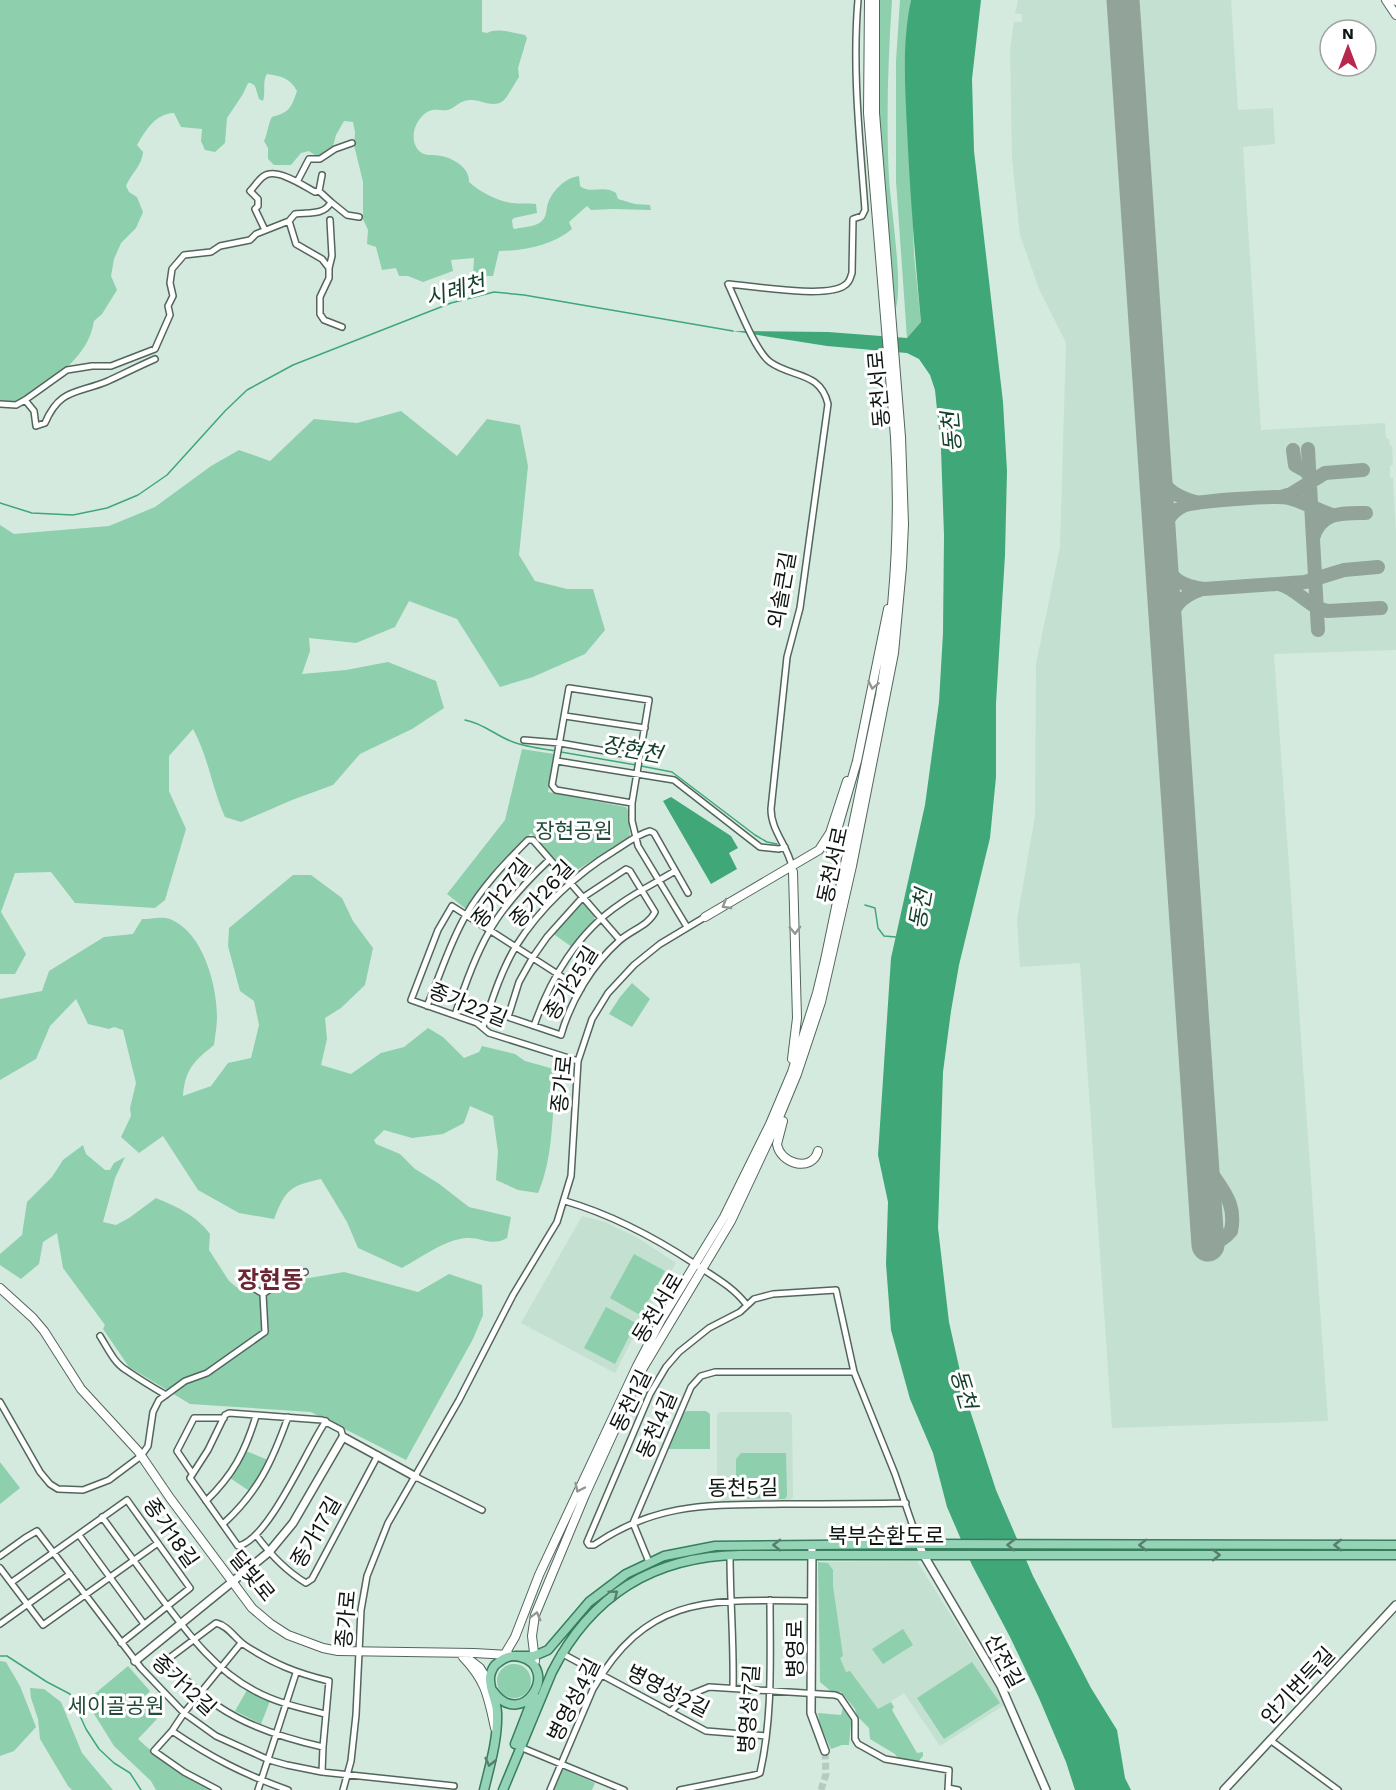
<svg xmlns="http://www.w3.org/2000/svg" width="1396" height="1790" font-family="'Work Sans','Noto Sans KR',sans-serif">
<rect width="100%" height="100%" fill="#d5eade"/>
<!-- built -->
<path fill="#c3e0d0" d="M 1018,0 L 1231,0 L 1238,110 L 1273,108 L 1275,144 L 1243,147 L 1261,430 L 1385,423 L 1386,438 L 1389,439 L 1390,446 L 1392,446 L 1393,465 L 1390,466 L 1390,478 L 1393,478 L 1396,535 L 1396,650 L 1274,654 L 1328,1421 L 1112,1428 L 1080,963 L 1020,967 L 1017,920 L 1035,816 L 1036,664 L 1060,547 L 1066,343 L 1039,289 L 1020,235 L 1012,159 L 1010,49 L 1014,22 L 1022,22 L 1022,14 L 1015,14 Z
M 582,1216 L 605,1222 L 638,1238 L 676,1263 L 642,1320 L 615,1373 L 521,1323 Z
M 720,1412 L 789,1412 L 792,1415 L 793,1497 L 789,1501 L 722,1501 L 717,1497 L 717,1415 Z
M 917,1561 L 1006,1704 L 940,1746 L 904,1693 L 878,1710 L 846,1673 L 820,1652 L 818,1562 Z"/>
<!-- green -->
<path fill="#8ecfad" d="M 0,0 L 482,0 L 482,32 L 487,33 C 496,27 514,33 525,35 L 527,38 L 518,68 L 519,77 C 515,83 508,96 504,100 C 494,109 482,100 472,100 C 458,100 455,109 447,110 C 442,111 435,108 429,111 C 415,118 408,139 419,151 C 425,157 434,154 441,156 C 453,158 470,168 469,182 C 480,192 497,201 512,203 C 520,204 528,203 536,204 L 537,213 L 514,218 L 512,220 L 513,228 L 515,229 C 522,227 536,227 542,221 C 547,216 546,209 548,203 C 553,190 565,178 579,176 L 580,186 C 591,195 604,184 616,193 L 618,199 L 635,204 L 650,205 L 651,210 L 613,209 L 591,210 L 587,206 L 569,222 L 572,229 C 553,245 524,251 499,251 L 493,276 L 473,276 L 474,258 L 451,260 L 453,271 L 423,282 L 408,276 L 399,276 L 396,268 L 382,270 L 376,247 L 367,244 L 368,230 L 363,219 L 363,182 L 354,145 L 355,132 L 353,122 L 344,121 L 336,135 L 332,150 L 319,158 L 309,151 L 301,153 L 291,165 L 274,165 L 268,159 L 268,148 L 264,141 C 268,133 268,123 272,117 C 290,112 291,108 297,91 C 290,78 281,76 267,74 C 262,81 266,92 263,101 L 259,99 L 255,86 L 251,83 L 248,83 L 243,94 L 227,118 L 225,143 L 215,152 L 205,150 L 201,141 L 202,129 L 181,127 L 174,113 C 155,114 146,130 137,145 L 143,152 C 142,166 131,173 126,186 L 129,192 L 137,197 L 143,212 L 136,228 L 121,243 L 114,259 L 111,276 L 117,290 L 102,314 L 94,321 C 88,359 52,380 22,399 L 16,402 L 0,402 Z
M 880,0 L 892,0 C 888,60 886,119 889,179 C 891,208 904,289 895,311 L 879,112 Z
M 900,0 L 911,0 L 906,36 L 914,255 L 921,322 L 907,338 L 896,181 L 896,61 Z
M 401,411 L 457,456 L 487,419 L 520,425 L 528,466 L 519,555 L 535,581 L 567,589 L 593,589 L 605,630 L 585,654 L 533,677 L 500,687 L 457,619 L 409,601 L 395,627 L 356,643 L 309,638 L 310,651 L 302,674 L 346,670 L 388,662 L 436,681 L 444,708 L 412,729 L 360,754 L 333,785 L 292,800 L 241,822 L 225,817 C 212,788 208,756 193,729 L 169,756 L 169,791 L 186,829 L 165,900 L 155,908 L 75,903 L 51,872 L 15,873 L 1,912 L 26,954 L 15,974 L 0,974 L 0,525 L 14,534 L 109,526 L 155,507 L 211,466 L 239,450 L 270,461 L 314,419 L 357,423 Z
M 522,749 L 554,754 L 548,792 L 626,807 L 628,810 L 630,836 L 571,874 L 565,873 L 531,833 L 483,885 L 466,909 L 447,894 L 505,820 Z
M 293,875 L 311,875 L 342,898 L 353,921 L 373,948 L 365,985 L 341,1008 L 325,1018 L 327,1039 L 321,1065 L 351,1074 L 381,1053 L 404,1047 L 428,1028 L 443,1037 L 464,1058 L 479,1052 L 482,1046 L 515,1054 L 525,1061 L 554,1069 C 554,1106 553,1160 538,1193 L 518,1190 L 496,1180 L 498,1152 L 493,1116 L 470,1106 L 464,1123 L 443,1134 L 412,1138 L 384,1130 L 374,1140 L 376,1144 L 400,1154 L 415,1169 L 438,1183 L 469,1207 L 511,1217 L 507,1238 C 491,1247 483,1237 466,1238 C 444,1240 422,1257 402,1268 L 358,1248 L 347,1222 L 321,1179 C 290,1186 286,1189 274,1219 L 239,1213 L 198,1190 L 163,1136 L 139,1153 L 121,1137 L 131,1116 L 130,1108 L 136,1083 L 123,1030 L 114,1027 L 109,1029 L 88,1024 L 76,999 L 50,1026 L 36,1059 L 0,1080 L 0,999 L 42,991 L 49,971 L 104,937 L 133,934 L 142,919 C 151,919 162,916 170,919 C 203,932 217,985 217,1017 C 217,1026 215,1036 214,1045 C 194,1061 185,1069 183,1096 L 211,1086 L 228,1063 L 251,1058 L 259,1025 L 254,1001 L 240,991 L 228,946 L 229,928 Z
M 580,903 L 583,903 L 594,916 L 595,922 L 572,947 L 552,933 Z
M 632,983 L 650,999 L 632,1027 L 609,1014 L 620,997 Z
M 83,1145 L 86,1154 L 105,1170 L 110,1170 L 114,1163 L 125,1157 L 115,1178 L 103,1222 L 116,1225 L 129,1218 L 156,1198 C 177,1207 196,1215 210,1234 L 209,1250 L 229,1281 L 240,1290 L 344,1272 L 418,1292 L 449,1274 L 482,1285 L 483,1315 L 473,1339 L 406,1460 L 311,1412 L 190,1404 L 129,1367 L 103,1329 L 105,1325 L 63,1268 L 57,1233 L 43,1242 L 39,1264 L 21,1279 L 0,1265 L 0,1254 L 22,1235 L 27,1202 L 52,1177 L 63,1160 Z
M 634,1254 L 665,1271 L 640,1315 L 610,1298 Z
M 606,1307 L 636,1323 L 615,1364 L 584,1348 Z
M 686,1411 L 706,1411 L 710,1414 L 710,1449 L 668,1449 L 682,1415 Z
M 246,1451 L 268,1460 L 251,1492 L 230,1478 Z
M 741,1453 L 786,1453 L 787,1496 L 785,1499 L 736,1498 L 736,1459 Z
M 0,1462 L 20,1488 L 0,1504 Z
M 818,1562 L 828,1563 L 833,1570 L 833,1586 L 843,1656 L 840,1658 L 846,1672 L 850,1671 L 878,1709 L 891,1702 L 894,1707 L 892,1710 L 917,1753 L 923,1752 L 923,1756 L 917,1763 L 899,1760 L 895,1754 L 870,1739 L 869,1728 L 857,1716 L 855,1709 L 841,1692 L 833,1693 L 820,1682 Z
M 903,1629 L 913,1645 L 883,1664 L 872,1649 Z
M 0,1661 L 6,1662 L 20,1686 L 36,1727 L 14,1751 L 0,1756 Z
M 972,1662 L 1000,1703 L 944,1739 L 917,1698 Z
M497 1681a17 17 0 1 1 34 0a17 17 0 1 1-34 0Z
M 128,1666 L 150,1691 L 139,1702 L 157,1719 L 138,1739 C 160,1759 183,1777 210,1790 L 156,1790 L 151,1781 L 114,1746 L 86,1701 Z
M 30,1688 L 44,1689 L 61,1702 L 82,1753 L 113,1790 L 72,1790 L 68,1786 L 40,1739 L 38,1719 L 31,1698 Z
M 247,1690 L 270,1701 L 261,1724 L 235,1711 Z
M 844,1704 L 852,1713 L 849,1745 L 842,1745 L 831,1749 L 820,1725 L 818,1713 L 841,1715 Z
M 563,1769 L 595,1783 L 592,1790 L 554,1790 Z"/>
<!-- water -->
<path fill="#3fa778" d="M 911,0 L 981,0 L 972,79 L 974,151 L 1003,402 L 1007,471 L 1005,555 L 996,703 L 996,777 L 990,838 L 959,965 L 951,1011 L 943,1072 L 938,1228 L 949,1322 L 966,1398 L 996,1490 L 1033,1576 L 1091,1688 L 1117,1730 L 1125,1778 L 1131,1790 L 1075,1790 L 1066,1762 L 1039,1698 L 1010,1637 L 972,1565 L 947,1507 L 933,1453 L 910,1399 L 891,1330 L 886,1264 L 888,1202 L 878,1155 L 891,958 L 925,805 L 939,702 L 943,633 L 944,535 L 941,449 L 935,390 L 930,375 L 919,359 L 907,353 L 827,346 L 733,331 L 828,332 L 907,338 L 921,322 C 915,258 910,193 907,129 C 905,85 902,43 911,0 Z
M 671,797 L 731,836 L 738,848 L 729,853 L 737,869 L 711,884 L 663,801 Z"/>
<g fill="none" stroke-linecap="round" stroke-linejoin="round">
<!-- stream -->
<path stroke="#3fa778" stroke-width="1.5" d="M 0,503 L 32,513 L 73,515 L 107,508 L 138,495 L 167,475 L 225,411 L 247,390 L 293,365 L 451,303 L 494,292 L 524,295 L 733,331
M 465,720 C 483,723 496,736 513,742 C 527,747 542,749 557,751
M 561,752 L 636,765
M 641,766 L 672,772 L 755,835 L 767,842 L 777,844
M 865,905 L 875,908 L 878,928 L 884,936 L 896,937
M 0,1656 L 7,1656 L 47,1682 L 70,1694 L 86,1729 L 99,1749 L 114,1763 L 130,1773 L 141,1790"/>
<!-- taxiway -->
<path stroke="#92a39a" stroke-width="14" d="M 1308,449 L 1318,630
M 1293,450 L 1295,465 L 1306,471 L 1309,476
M 1155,462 C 1162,487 1171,495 1195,502
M 1281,497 L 1291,494 L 1325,473 L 1363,470
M 1332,515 C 1317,510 1304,502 1289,498 C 1278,495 1194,501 1183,506 C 1159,518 1154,554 1171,574 C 1179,584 1191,587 1204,589 L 1305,582 L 1344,570 L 1378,567
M 1313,538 C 1321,511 1343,513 1366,513
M 1279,584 C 1298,589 1309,608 1328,611 L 1381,608
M 1166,630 C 1172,608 1180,596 1202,589
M 1201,1140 C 1202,1146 1202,1153 1204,1158 C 1215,1186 1238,1197 1231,1231 C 1226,1237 1219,1243 1211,1242 C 1189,1238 1200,1214 1202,1201 C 1203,1192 1203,1184 1203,1176"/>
<!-- runway -->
<path stroke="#92a39a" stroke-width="33" d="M 1123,0 L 1208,1245"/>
<!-- tertiary-tunnel -->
<path stroke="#b7cabf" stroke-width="7" stroke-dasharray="7 3.5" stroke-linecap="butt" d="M 821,1790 L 826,1774 L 825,1751"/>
<defs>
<path id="minor" d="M 297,182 L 309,159 L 320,159 L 335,149 L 352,143
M 319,191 L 322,175
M 331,202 L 347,215 L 359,217
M 289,221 L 296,244 L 322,259 L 329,268 L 329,278 L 320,297 L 320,314 L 324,320 L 342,327
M 329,268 L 332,256 L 330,220
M 25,400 L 34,411 L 36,426 L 45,423 C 60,388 77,394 108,381 C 123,374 139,366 155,359
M 0,404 L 16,405 L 25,400 L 67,370 L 92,366 L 111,366 L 155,349 L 170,315 L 168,306 L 173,296 L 170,283 L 172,269 L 184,255 L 211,252 L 220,246 L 250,240 L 256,234 L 289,221 L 295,214 C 308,212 324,216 331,202 L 319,191 L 315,192 C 304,186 276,167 264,176 C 259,179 255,186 250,191 L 258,199 L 258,206 L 255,209 L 265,230
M 565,716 L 645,728
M 524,740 L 560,743 L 640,757
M 557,761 L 674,780 L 760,847 L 779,849 L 785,847
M 632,803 L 556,790 L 552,785 L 569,688 L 649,700 L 632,803 L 632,821 L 638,846 L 687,927
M 792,867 C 788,846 771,831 771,809 L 787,657 L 800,608 L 828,404 C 820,371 792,378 770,362 C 755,351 737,303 728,284 C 752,286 829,299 845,285 C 850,282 850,278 852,273 L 853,219 L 862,216 L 865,210 C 860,141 852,70 858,0
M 626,869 L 630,871 L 655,912 C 648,926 631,930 619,941 C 592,965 571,1000 561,1035 L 508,1017 L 519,982 L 533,957 L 547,937 L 582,898 Z
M 427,1006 C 440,976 449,944 466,915 C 482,887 505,863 528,840 L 533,840 L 620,940
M 455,1015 C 464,987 474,958 489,932 C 503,906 528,880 549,860
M 534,1026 C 550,979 578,932 620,904 C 638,891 657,882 675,871
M 483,1027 C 492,1000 501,971 516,946 C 540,908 576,874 614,851 C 625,844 638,834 650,831 L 654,833 L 688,893
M 578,1061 L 489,1033 L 477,1023 L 411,1000 L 438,930 L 452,906 L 581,989
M 565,1201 C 613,1215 654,1237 695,1264 C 714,1277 732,1286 746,1304
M 263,1294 L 278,1284 L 305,1272
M 100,1336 C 107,1347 114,1363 126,1370 C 139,1379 152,1387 166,1395
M 0,1402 L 40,1472 L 50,1484 L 58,1489 L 83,1490 L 109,1480 L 141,1456 L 148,1446 L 153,1412 L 159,1400 L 185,1381 L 207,1373 L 265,1332 L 263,1294 L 249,1285 L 244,1278
M 326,1421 C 307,1448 269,1540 238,1546 L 190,1478 L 208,1450 L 225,1415 L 229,1413 L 322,1420 L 341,1430 L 343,1437
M 192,1473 L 177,1451 L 194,1418 L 224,1418
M 416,1477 L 482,1510
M 206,1501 C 233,1475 245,1452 256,1416
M 906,1503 C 865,1504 824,1504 782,1504 C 710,1505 657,1502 594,1545 L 589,1545 L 587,1542 L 650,1394 L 666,1367 L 679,1352 L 709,1328 L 740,1312 L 754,1299 L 773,1294 L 836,1290 L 854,1372 L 895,1474 L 919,1544
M 102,1517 C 121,1543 140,1569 159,1595 C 187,1632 213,1669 255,1691 C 277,1703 301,1708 325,1714
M 223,1524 C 258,1492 272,1462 288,1417
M 79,1535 L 144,1624
M 256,1535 C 270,1554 286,1571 306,1583 L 312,1579 L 378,1455
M 730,1555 C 730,1599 734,1643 733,1687
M 0,1556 L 25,1538 L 37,1531 L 141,1668 L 184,1713 L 216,1736 L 269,1760 L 287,1765 L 322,1772 L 454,1786
M 649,1562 L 633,1523 L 691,1387 L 701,1376 L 715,1372 L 854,1372
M 0,1568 L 43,1625 L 158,1543
M 12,1582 L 127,1500 L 190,1588 L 121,1643
M 216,1623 C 229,1626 235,1639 246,1646 C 274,1664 296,1673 329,1681 L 323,1747 C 261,1733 208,1712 168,1659 Z
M 0,1624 L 70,1574
M 561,1653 L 706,1731 L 766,1736
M 670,1712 L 687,1696 L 709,1687 L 835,1695 L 840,1697 L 855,1719 L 855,1739 L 858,1744 L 885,1759 L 949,1770 L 948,1790
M 172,1731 L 184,1713 L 241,1643
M 1270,1740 L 1338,1790
M 520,1747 L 624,1790
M 322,1772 L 323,1747
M 948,1788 L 958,1790
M 218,1790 L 184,1772 L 154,1751 L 172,1731 C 212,1758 243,1774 288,1790
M 258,1790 L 296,1673
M 343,1790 L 351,1761 L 356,1715 L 361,1610 L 367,1576 L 388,1523 L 459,1400 L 513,1295 L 557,1222 L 571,1176 L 578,1061 L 592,1019 L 608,993 L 634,965 L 660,944 L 705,917
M 550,1790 L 593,1689 C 648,1592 714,1600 812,1601
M 680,1790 L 755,1775 L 760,1773 C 773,1716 770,1657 770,1600"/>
<path id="tertiary" d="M 919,1544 L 923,1554 L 1001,1686 L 1046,1790
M 812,1545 L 811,1713 L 825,1751
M 135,1661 L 269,1552 L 293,1523 L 343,1437 L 416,1477
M 1224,1790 L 1396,1605"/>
<path id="secondary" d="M 1386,0 L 1396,15
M 1395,0 L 1396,1
M 831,851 L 857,761 L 888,609
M 705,917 L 819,850 L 830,833 L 847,781
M 792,1059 L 797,1018 L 793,872
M 783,1121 L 777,1144 C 780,1164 812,1173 818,1151
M 0,1288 L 33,1318 L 44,1331 L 81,1389 L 138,1451 L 170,1498 L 252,1608 L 271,1624 L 288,1635 L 323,1648 L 338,1651 L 474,1653 L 509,1655
M 463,1657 C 486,1681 488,1696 495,1728
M 502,1659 L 515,1637 L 539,1575 L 637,1366 L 661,1320 L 724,1217 L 770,1124 L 792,1072 L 817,993 L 825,960 L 880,695 C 895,609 900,524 895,437 L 868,113 L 869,0
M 471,1661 L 480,1668 L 490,1684
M 535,1661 L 532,1636 L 535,1615 L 585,1495 L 643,1368 L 731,1221 L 775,1127 L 797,1074 L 821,1002 L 852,866 L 894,653 L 902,567 L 904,524 L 901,437 L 875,113 L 875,0"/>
<path id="primary" d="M 516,1656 L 534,1656 L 548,1650 L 589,1602 L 626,1574 L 664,1556 L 715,1546 L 919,1544 L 1396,1545
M 515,1744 L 534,1695
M 484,1790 C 490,1765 498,1739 497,1713 C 497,1701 489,1689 490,1677 C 491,1671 494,1665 499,1662 C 505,1657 513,1655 520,1657 C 562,1668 522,1732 493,1691
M 503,1790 L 552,1672 C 591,1595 653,1556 740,1555 L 1396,1555"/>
</defs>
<!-- minor casing -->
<use href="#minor" stroke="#53665c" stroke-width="8"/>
<!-- tertiary casing -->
<use href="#tertiary" stroke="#53665c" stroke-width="10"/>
<!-- secondary casing -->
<use href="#secondary" stroke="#53665c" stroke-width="10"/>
<!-- primary casing -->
<use href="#primary" stroke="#367e5d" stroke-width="11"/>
<!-- minor -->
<use href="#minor" stroke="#fff" stroke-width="5"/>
<!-- tertiary -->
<use href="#tertiary" stroke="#fff" stroke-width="7"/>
<!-- secondary -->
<use href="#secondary" stroke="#fff" stroke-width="8"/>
<!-- primary -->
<use href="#primary" stroke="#94d3b6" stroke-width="8"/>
</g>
<!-- one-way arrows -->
<defs><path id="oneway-chevron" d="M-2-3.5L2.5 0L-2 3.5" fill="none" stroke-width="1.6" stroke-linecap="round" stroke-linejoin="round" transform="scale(1.5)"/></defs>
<g stroke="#939694">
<use href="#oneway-chevron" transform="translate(873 685) rotate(102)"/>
<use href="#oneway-chevron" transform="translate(726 905) rotate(150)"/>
<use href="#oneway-chevron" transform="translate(795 930) rotate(88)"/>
<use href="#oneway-chevron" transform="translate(579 1488) rotate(115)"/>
<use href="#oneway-chevron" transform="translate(536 1616) rotate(-75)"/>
</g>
<g stroke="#587e6c">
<use href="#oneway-chevron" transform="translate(777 1545) rotate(180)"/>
<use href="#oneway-chevron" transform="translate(1011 1545) rotate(-179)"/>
<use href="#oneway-chevron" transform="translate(1143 1545) rotate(-180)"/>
<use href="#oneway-chevron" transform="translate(1338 1545) rotate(180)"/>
<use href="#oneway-chevron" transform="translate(1216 1555)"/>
<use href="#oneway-chevron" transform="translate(614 1594) rotate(-37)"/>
<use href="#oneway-chevron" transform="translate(490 1762) rotate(103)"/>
</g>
<g text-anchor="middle" stroke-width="6" stroke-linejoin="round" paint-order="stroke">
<!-- street labels -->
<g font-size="21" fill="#0e1612" stroke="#fff">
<text transform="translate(879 389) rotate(-95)" y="7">동천서로</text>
<text transform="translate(782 590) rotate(-80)" y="7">외솔큰길</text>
<text transform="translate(833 865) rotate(-78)" y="7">동천서로</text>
<text transform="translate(501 893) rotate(-52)" y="7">종가27길</text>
<text transform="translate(542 894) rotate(-47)" y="7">종가26길</text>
<text transform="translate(571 983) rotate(-58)" y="7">종가25길</text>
<text transform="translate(468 1005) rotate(22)" y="7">종가22길</text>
<text transform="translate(562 1084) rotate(-84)" y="7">종가로</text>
<text transform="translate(658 1308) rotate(-59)" y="7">동천서로</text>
<text transform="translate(631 1401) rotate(-64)" y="7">동천1길</text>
<text transform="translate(657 1425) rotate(-67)" y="7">동천4길</text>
<text transform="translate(743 1488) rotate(-1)" y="7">동천5길</text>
<text transform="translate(316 1532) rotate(-60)" y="7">종가17길</text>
<text transform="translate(171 1533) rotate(55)" y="7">종가18길</text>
<text x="886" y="1543">북부순환도로</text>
<text transform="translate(252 1576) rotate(51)" y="7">달빛로</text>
<text transform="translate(346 1619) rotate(-85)" y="7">종가로</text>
<text transform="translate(795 1649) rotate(-90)" y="7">병영로</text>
<text transform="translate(1004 1661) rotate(62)" y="7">산전길</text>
<text transform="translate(184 1685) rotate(43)" y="7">종가12길</text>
<text transform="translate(1298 1686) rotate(-47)" y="7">안기번득길</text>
<text transform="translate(668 1691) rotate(27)" y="7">병영성2길</text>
<text transform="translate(574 1700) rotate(-63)" y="7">병영성4길</text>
<text transform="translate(749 1709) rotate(-86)" y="7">병영성7길</text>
</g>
<!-- park labels -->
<g font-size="21" fill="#214c37" stroke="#fff">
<text x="574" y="838">장현공원</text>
<text x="116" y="1713">세이골공원</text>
</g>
<!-- water labels -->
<g font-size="22" font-style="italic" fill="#15402c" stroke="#fff">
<text transform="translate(455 290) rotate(-16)" y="8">시례천</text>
<text transform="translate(951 432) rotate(-95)" y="8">동천</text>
<text transform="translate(632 749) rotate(11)" y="8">장현천</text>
<text transform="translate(920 909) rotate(-80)" y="8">동천</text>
<text transform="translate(964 1389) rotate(73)" y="8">동천</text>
</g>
<!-- quarter labels -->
<g font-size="24" font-weight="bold" fill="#6b2533" stroke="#fff">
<text x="270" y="1288">장현동</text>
</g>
</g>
<!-- north arrow -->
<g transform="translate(1348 48)"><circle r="28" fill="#ffffff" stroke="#9fa2a0" stroke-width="1.5"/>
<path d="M0-4.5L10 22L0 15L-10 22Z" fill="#b8274e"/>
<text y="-9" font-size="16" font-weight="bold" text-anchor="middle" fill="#0e1612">N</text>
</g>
</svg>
